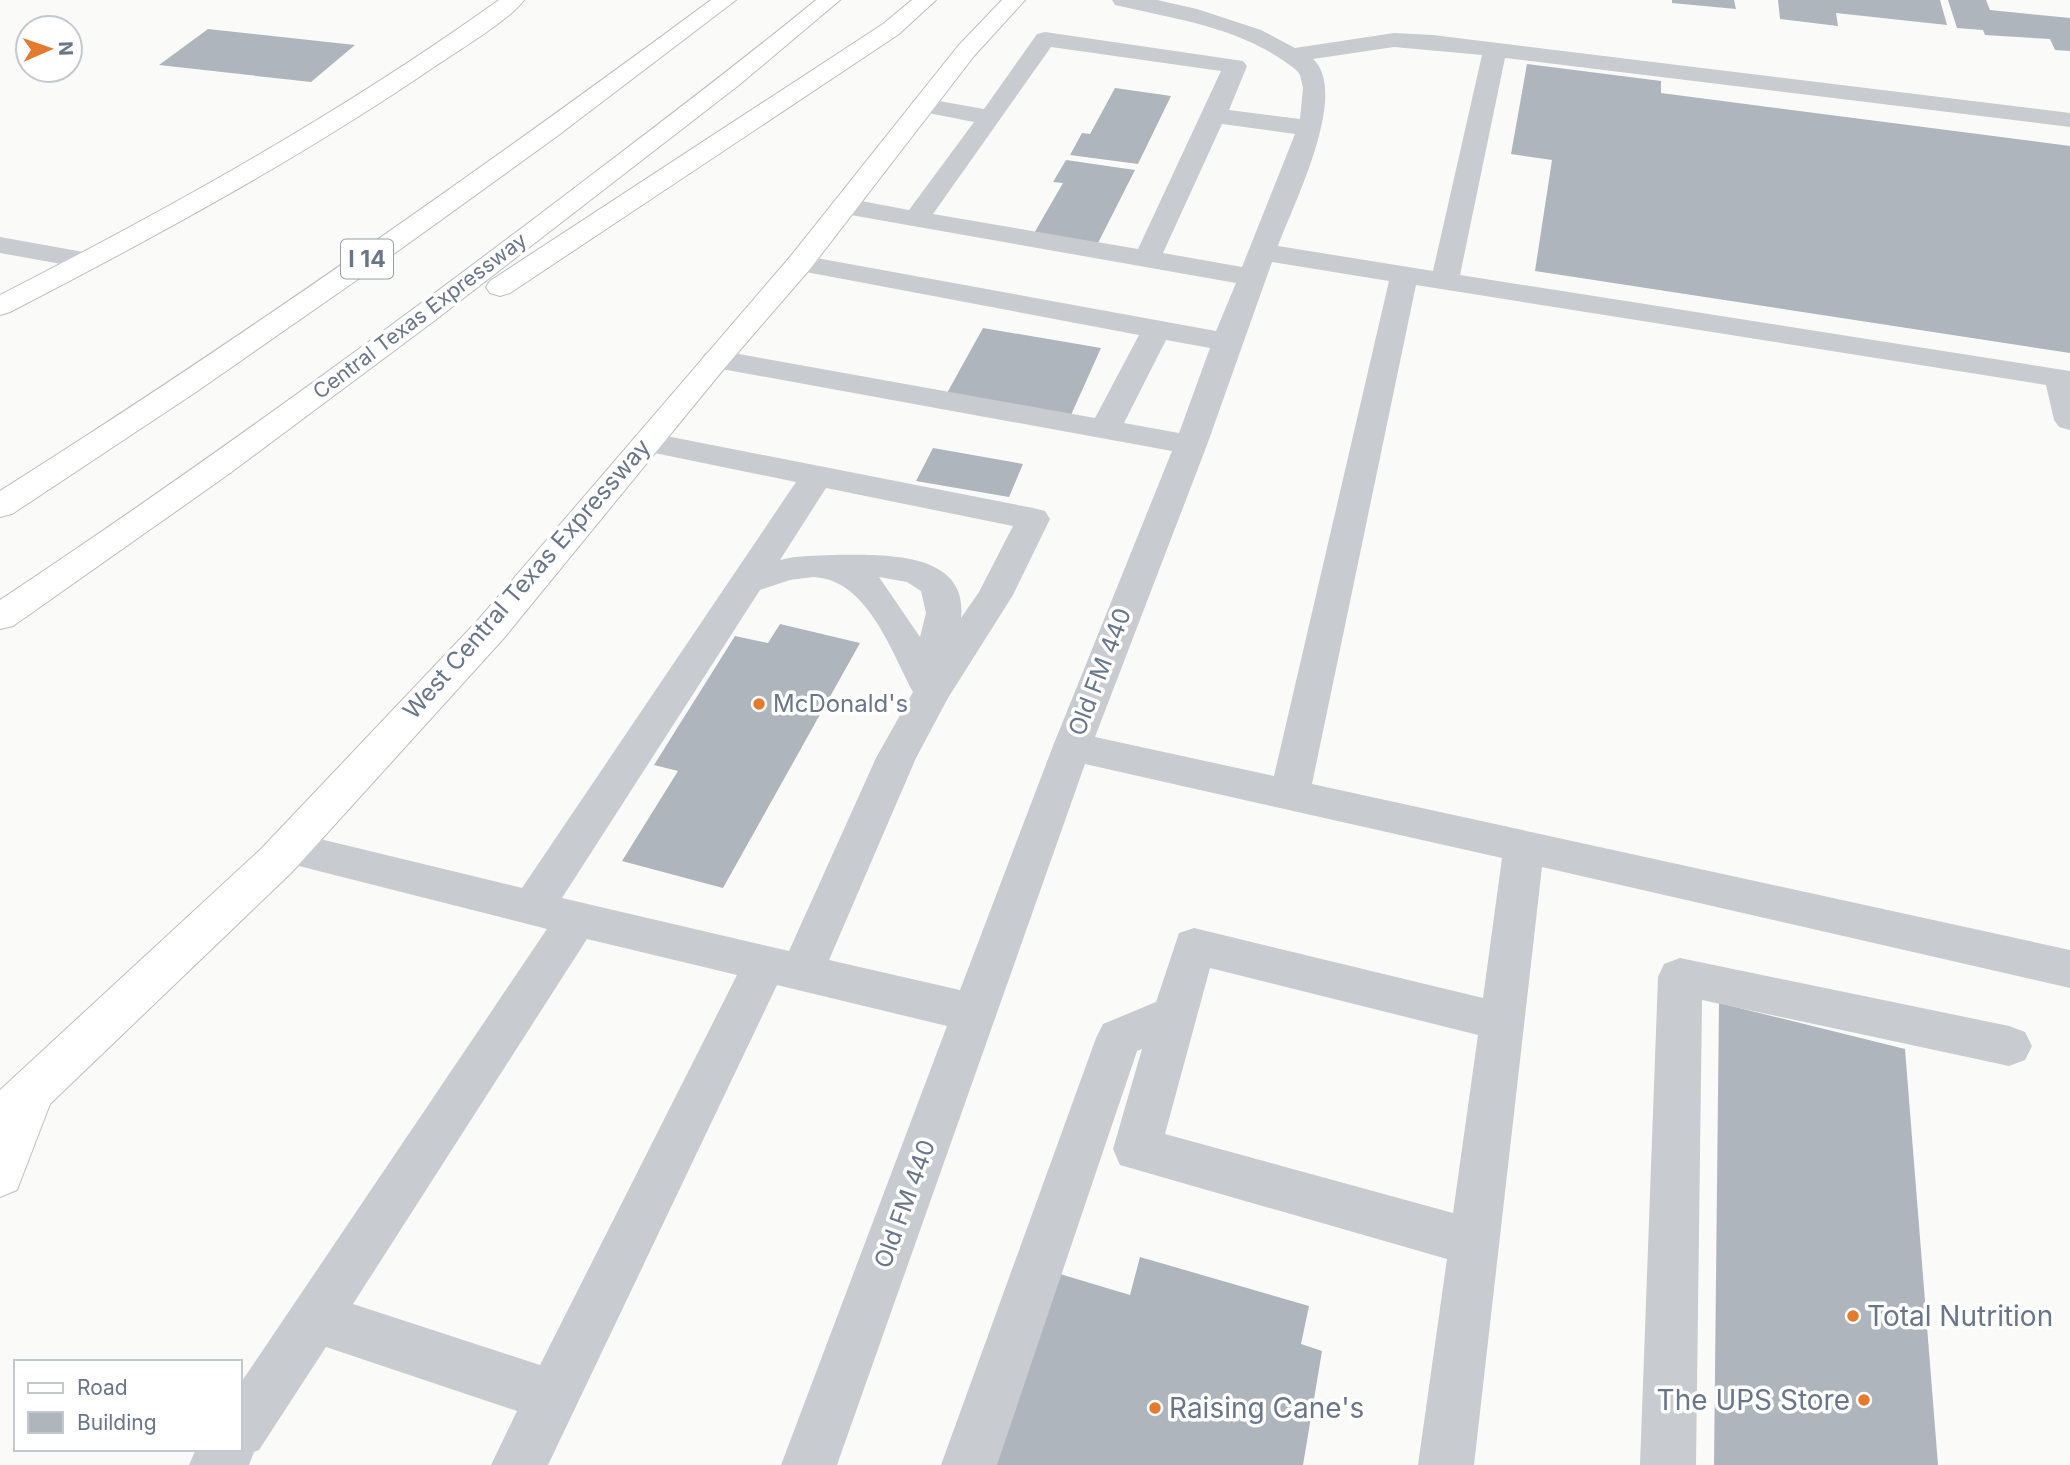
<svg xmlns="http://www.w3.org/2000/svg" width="2070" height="1465" font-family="Inter,sans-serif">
<rect width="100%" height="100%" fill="#fafaf8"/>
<!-- building -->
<path fill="#afb5bd" d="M 1672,0 L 1734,0 L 1736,9 L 1672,3 Z
M 1778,0 L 1940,0 L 1947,25 L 1836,13 L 1838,26 L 1780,19 Z
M 1948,0 L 1986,0 L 1990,10 L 2070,18 L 2070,51 L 2055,50 L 2050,39 L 1985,35 L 1983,30 L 1957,28 Z
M 208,29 L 355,45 L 311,82 L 159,65 Z
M 1527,64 L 1661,81 L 1661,93 L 2070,146 L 2070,353 L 1535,271 L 1552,160 L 1511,154 Z
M 1115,88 L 1171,96 L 1138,164 L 1070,155 L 1082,133 L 1090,134 Z
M 1066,160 L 1135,170 L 1097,245 L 1033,235 L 1063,183 L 1053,182 Z
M 983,328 L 1101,348 L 1071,415 L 947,393 Z
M 933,448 L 1023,464 L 1009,497 L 916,481 Z
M 780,624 L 860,643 L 723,888 L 622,861 L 678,771 L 654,765 L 735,636 L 768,643 Z
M 1719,1003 L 1905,1049 L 1938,1465 L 1714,1465 Z
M 1140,1257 L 1309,1306 L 1301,1344 L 1322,1351 L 1303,1465 L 980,1465 L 1040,1268 L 1130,1295 Z"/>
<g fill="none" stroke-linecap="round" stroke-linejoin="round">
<defs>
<path id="major" d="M 499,0 L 524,0 C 512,18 455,53 434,67 C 299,159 155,237 10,312 L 0,315 L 0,295 C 173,207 341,113 499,0 Z
M 1002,0 L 1025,0 L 974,56 L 810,269 L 727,365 L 504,638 L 291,873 L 50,1104 L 17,1190 L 0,1197 L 0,1090 L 261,849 L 478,620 L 790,257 L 958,46 Z"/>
<path id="highway" d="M 711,0 L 736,0 L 556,137 L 377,266 L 196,392 L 12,514 L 0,517 L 0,491 C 244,337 479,171 711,0 Z
M 816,0 L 840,0 L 739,85 L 434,321 L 226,476 L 13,626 L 0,629 L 0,600 C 184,478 363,348 539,215 C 632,144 726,74 816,0 Z
M 912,0 L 936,0 L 899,34 L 510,293 L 500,296 L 490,293 L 486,287 L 490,281 L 883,24 Z"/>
</defs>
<!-- major casing -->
<use href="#major" stroke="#bbbec3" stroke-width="2"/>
<!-- highway casing -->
<use href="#highway" stroke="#bbbdc1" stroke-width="2"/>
<!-- minor -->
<path fill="#c8cbcf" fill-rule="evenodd" d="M 1112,0 L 1157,0 L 1197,9 L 1261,30 L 1295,48 L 1394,33 L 1433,35 L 2070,113 L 2070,127 L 1505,58 L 1460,275 L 2070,371 L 2070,430 L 2059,427 L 2054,420 L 2046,385 L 1416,285 L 1312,784 L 2070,950 L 2070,988 L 1542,867 L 1474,1465 L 1418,1465 L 1447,1259 L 1120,1165 L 1113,1149 L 1142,1049 L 1137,1051 L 997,1465 L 941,1465 L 1096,1038 L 1103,1024 L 1156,1002 L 1179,933 L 1194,928 L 1483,998 L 1502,858 L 1085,764 L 837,1465 L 781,1465 L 947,1026 L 777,985 L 548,1465 L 491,1465 L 517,1411 L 326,1347 L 259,1450 L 254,1452 L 249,1465 L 189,1465 L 196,1449 L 240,1449 L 240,1384 L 547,929 L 287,863 L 272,859 L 266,847 L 272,835 L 287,831 L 522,888 L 796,482 L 635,449 L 630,442 L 635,435 L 646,432 L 1033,508 L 1045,511 L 1050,519 L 1013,595 L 948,698 L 916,758 L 829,960 L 960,990 L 1053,746 L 1172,451 L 716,368 L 705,365 L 701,359 L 705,353 L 716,350 L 1095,418 L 1139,335 L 790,269 L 786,263 L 790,257 L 800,255 L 1216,331 L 1236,283 L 845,214 L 836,212 L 832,206 L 836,200 L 845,198 L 909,210 L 974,122 L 913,110 L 910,105 L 913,100 L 922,98 L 984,109 L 1037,34 L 1045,32 L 1243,61 L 1247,66 L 1229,110 L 1300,119 L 1303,88 L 1300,75 C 1296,68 1290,66 1284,61 C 1233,26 1174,19 1115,5 ZM 1051,47 L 1221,71 L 1138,249 L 933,214 ZM 1394,47 L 1482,55 L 1433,271 L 1278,246 C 1293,205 1350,93 1313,59 ZM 1222,124 L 1295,134 L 1242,267 L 1163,253 ZM 1272,262 L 1389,281 L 1274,776 L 1095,737 L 1207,445 ZM 1166,340 L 1210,348 L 1179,433 L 1124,423 ZM 826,488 L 1013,526 L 979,592 L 961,618 C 969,549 877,555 834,555 C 815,556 799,555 780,560 ZM 813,577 C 867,579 891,651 913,692 L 876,758 L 789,951 L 562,898 L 760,590 L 790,580 ZM 879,577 L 907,582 L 921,591 L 926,613 L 920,637 ZM 587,939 L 737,975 L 540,1365 L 353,1304 ZM 1210,968 L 1478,1035 L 1453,1213 L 1165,1134 Z
M 0,237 L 89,253 L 99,255 L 103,261 L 99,267 L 89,269 L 0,253 Z
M 1680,958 L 2009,1026 L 2025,1032 L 2032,1046 L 2025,1060 L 2009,1066 L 1702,1000 L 1696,1465 L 1640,1465 L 1658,977 L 1664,964 Z"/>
<!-- major -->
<use href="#major" fill="#fff" fill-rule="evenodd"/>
<!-- highway -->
<use href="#highway" fill="#fff" fill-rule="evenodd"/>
</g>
<!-- markers -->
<g fill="#e47a2e" stroke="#fff" stroke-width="2.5">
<circle cx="759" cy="704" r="7"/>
<circle cx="1853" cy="1316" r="7"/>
<circle cx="1864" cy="1400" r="7"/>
<circle cx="1155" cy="1408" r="7"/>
</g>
<g text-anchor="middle" stroke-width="7" stroke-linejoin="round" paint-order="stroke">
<!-- far-street labels -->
<g font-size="21" fill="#697589" stroke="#fff">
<text transform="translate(420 316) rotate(-37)" y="7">Central Texas Expressway</text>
</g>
<!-- shield labels -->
<rect fill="#fff" stroke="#969eac" stroke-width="2" x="341" y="239.5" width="52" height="39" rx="5"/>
<g font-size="23" font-weight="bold" fill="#697589">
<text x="367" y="267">I 14</text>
</g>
<!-- street labels -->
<g font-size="24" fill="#697589" stroke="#fff">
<text transform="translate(527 579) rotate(-49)" y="8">West Central Texas Expressway</text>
<text transform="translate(1100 672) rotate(-69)" y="8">Old FM 440</text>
<text transform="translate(905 1204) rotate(-70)" y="8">Old FM 440</text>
</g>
<!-- poi labels -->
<g font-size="24" fill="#697589" stroke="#fff" text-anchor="start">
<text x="773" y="712">McDonald's</text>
</g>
<!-- near-poi labels -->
<g font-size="28" fill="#697589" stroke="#fff" text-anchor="start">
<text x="1867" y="1326">Total Nutrition</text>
<text x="1850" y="1410" text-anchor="end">The UPS Store</text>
<text x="1169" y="1418">Raising Cane's</text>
</g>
</g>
<!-- legend -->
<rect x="14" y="1360" width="228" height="91" fill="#ffffff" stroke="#c3c8d0" stroke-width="2"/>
<rect x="28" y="1383" width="35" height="10" fill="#ffffff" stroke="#c3c8d0" stroke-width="2"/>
<text x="77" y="1395" font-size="21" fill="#697589">Road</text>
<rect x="28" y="1412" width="35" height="21" fill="#afb5bd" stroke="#c3c8d0" stroke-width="2"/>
<text x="77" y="1430" font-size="21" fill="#697589">Building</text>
<!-- north arrow -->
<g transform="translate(49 49) rotate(88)"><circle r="33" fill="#ffffff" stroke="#c3c8d0" stroke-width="2"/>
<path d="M0-5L12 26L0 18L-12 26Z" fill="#e47a2e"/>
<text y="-10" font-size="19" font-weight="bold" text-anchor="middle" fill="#697589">N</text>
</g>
</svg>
